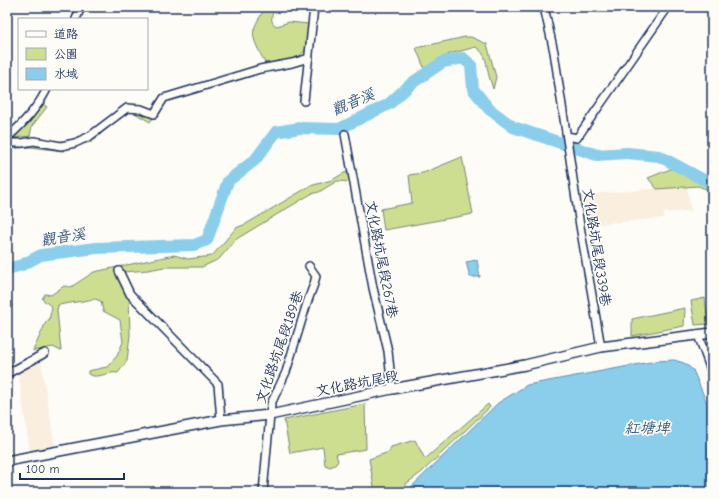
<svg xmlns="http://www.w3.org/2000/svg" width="719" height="499" font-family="'Comic Neue','LXGW WenKai TC',sans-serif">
<rect width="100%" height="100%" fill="#fdfcf7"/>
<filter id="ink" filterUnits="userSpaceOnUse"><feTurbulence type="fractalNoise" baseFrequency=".025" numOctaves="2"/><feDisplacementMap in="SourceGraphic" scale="8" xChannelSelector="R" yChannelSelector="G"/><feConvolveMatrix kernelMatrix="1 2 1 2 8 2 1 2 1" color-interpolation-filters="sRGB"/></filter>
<g filter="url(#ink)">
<!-- built -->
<path fill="#faeede" d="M 687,186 L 691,211 L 664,213 L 664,218 L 587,225 L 581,195 Z
M 40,357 L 55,447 L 30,451 L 18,372 L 28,367 Z"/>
<!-- green -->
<path fill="#cede91" stroke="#748678" d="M 266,7 L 275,7 C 273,13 270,18 273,24 L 277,26 L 289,22 L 309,24 L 307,48 L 295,61 L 265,63 C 251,34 248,35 266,7 Z
M 465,37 L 471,37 L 487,44 L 496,77 L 493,89 C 492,85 490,80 489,76 C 486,64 487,54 476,47 L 449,54 L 425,70 L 416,48 Z
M 43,104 L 47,107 L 32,126 L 30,136 L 12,138 Z
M 130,108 L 154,117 L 150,122 L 133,112 L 125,112 L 92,142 L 75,145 L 63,151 L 31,147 L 7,149 L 7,144 L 46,144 L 64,146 L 90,136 Z
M 462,157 L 473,214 L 384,230 L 381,209 L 412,203 L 409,175 L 423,173 Z
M 673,168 L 701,182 L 712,185 L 712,191 L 698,186 L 657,189 L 648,178 Z
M 348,172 L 352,182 L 337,181 L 319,192 L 311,194 L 238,238 L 232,244 L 219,259 L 202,267 L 164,267 L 148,270 L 123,272 L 129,295 L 130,335 L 127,361 L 118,373 C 108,371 97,380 88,374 L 88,371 L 107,367 L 117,356 L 123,342 L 120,320 L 103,311 L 101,301 L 95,299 L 58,305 L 57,310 L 61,351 L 53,347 L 33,351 L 46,322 L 49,320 L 52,307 L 42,299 L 45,294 L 51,295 L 64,286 L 71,287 L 94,272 L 174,255 L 188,259 L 212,256 L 236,228 L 246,224 L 310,186 L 332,180 L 344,173 Z
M 705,298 L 708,324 L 695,325 L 691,301 Z
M 685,308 L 684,326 L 632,336 L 632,319 Z
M 365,404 L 366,449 L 336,454 L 338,461 L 335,465 L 330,467 L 325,465 L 323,447 L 290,453 L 284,420 Z
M 488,404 L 490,407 L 422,472 L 395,492 L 375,492 L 369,459 L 389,452 L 391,447 L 415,440 L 425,459 Z"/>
<!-- water -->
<path fill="#8aceeb" stroke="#5e8eb3" d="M 477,260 L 480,277 L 470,277 L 466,262 Z
M 674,360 L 684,363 L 693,370 L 712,415 L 712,492 L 406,492 L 498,403 L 527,385 L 656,361 Z"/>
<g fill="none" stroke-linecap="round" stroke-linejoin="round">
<!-- river -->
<path stroke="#8aceeb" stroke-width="12" d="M 7,269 L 22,265 L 41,255 L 96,248 L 194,245 L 207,240 L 228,181 L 255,160 L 276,132 L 300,128 L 339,129 L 389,104 L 412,83 L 443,62 L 463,58 L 471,65 L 473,89 L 489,109 L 513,127 L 597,155 L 627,153 L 659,156 L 702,179 L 712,183"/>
<defs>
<path id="street" d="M 544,7 L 554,52 L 580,226 L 601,347
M 76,19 L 81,7
M 304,101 L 314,7
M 345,134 L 373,288 L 388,351 L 392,389
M 567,136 L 577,138 L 668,7
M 7,138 C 24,123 37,109 47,89
M 7,143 L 22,143 L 34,141 L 61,146 L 75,143 L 90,136 L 127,108 L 141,109 L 154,114 L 164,98 L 260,69 L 292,63 L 309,58
M 119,271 L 130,294 L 218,384 L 221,420
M 698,335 L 712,373
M 7,374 L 45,353
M 263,492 L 271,404 L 286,372 L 307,303 L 314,284 L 316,276 L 309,266"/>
<path id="secondary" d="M 7,461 L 221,420 L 270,415 L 392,389 L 525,365 L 601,347 L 712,333"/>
</defs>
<!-- street casing -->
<use href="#street" stroke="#1b2f5e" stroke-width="10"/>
<!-- secondary casing -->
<use href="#secondary" stroke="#1b2f5e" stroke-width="12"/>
<!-- street -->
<use href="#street" stroke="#fdfcf7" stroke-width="7"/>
<!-- secondary -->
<use href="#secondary" stroke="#fdfcf7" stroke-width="9"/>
</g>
</g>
<g text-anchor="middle" stroke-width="3.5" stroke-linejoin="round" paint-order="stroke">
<!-- street labels -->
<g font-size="14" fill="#1b2f5e" stroke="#fdfcf7">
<text transform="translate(597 247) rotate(81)" y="5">文化路坑尾段339巷</text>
<text transform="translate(382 259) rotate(79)" y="5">文化路坑尾段267巷</text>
<text transform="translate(279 347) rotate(-71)" y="5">文化路坑尾段189巷</text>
<text transform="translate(357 383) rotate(-11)" y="5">文化路坑尾段</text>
</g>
<!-- water labels -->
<g font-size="15" font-style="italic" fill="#375781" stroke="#fdfcf7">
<text transform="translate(353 102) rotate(-23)" y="5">觀音溪</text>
<text transform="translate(63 237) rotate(-9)" y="5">觀音溪</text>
<text x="647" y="433">紅塘埤</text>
</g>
</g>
<!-- margin -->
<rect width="719" height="499" fill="none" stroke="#fdfcf7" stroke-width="24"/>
<rect x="12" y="12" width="695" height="475" fill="none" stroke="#1b2f5e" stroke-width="1.5" filter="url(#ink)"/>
<!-- legend -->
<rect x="18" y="18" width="130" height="72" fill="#fdfcf7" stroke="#a3aaba"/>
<rect x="26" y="31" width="20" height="6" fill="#fdfcf7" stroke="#a3aaba"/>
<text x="54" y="38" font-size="12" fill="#1b2f5e">道路</text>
<rect x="26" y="48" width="20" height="12" fill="#cede91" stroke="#a3aaba"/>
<text x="54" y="58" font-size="12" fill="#1b2f5e">公園</text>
<rect x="26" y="68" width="20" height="12" fill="#8aceeb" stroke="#a3aaba"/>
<text x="54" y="78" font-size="12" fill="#1b2f5e">水域</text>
<!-- scale -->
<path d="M20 473v6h104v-6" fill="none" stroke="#1b2f5e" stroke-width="2"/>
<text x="26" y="473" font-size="12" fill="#1b2f5e" stroke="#fdfcf7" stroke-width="3" paint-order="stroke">100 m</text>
</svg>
